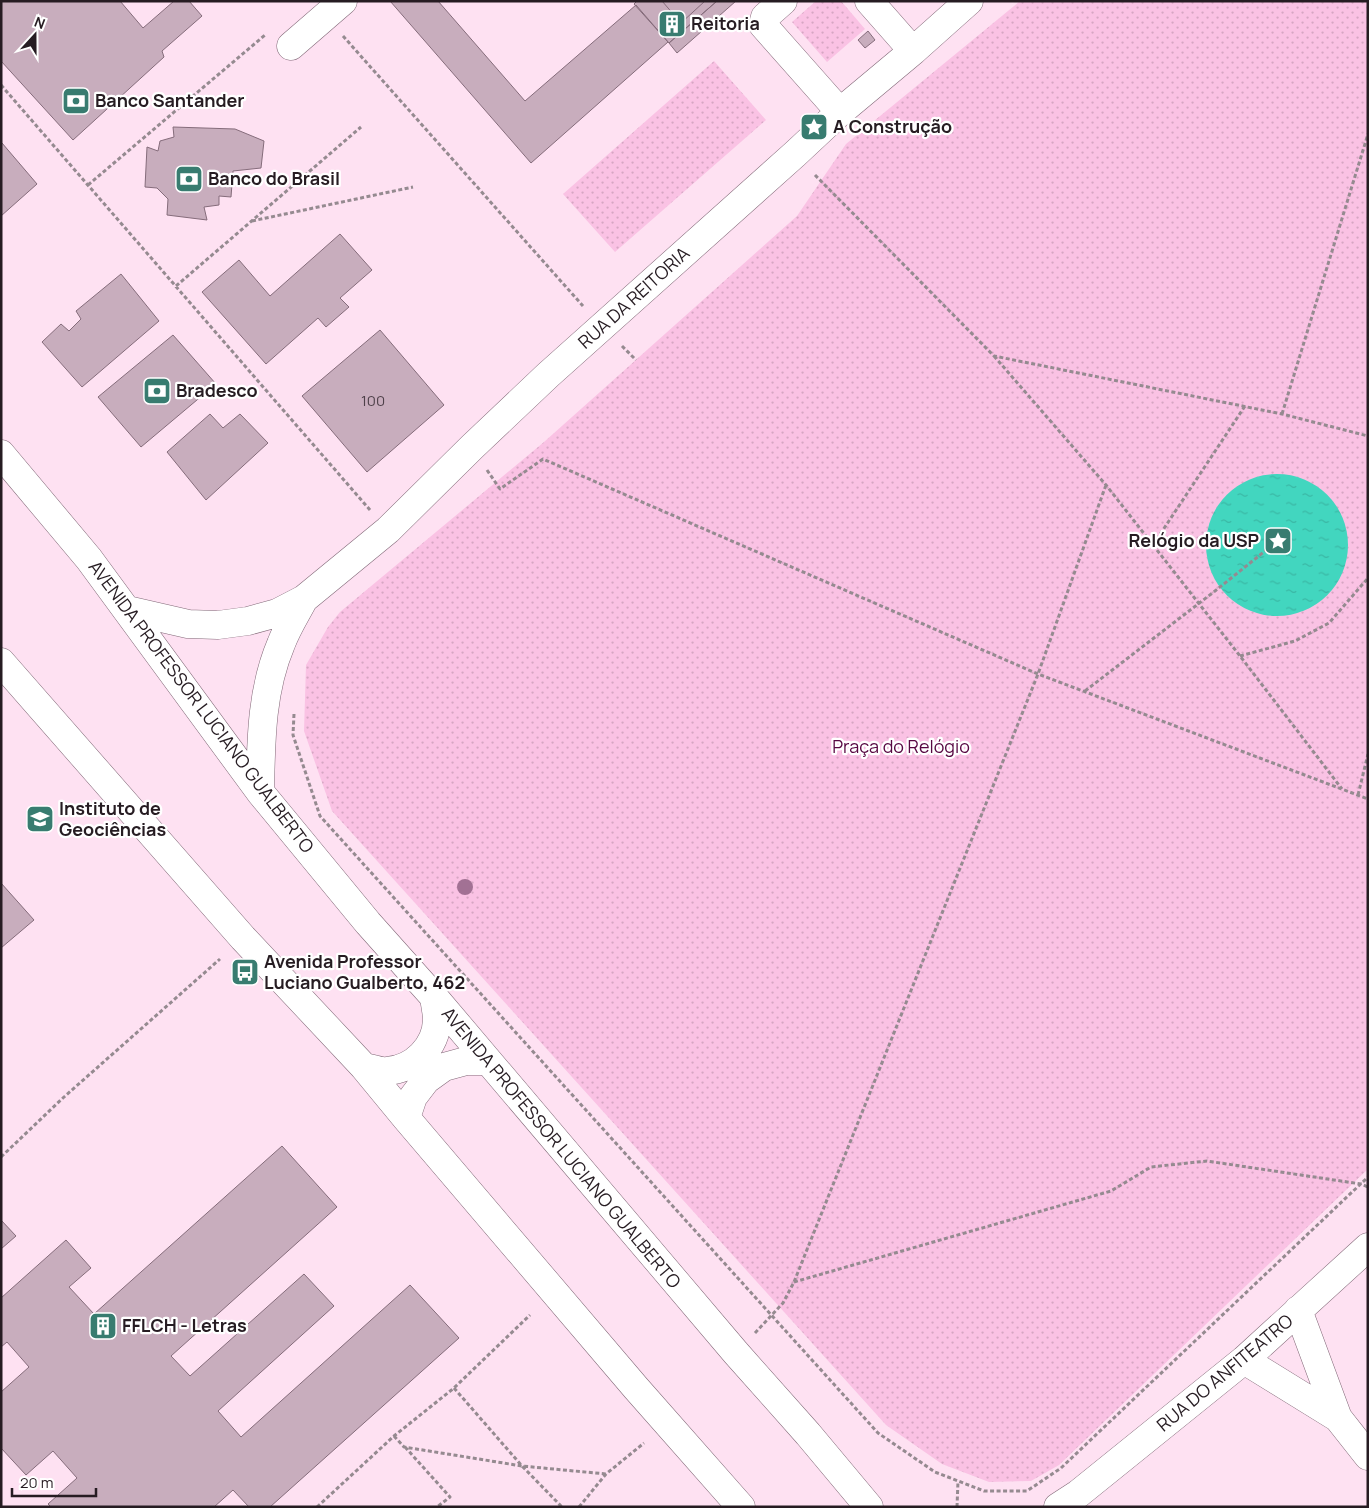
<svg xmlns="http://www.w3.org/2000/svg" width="1369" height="1508" font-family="Manrope,sans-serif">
<defs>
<pattern id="grass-dots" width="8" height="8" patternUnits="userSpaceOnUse" patternTransform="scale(1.25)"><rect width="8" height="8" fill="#fac2e4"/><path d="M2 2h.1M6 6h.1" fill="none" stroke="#d6a6c3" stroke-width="1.8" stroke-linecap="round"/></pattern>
<pattern id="water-ripples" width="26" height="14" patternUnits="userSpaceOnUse" patternTransform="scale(1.25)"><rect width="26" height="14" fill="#42d6bf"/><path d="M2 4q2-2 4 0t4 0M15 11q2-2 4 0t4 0" fill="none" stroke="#3ab7a4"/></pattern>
</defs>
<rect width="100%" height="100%" fill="#fef2f9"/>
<!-- built -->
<path fill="#fee1f2" d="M 1,1 L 1368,1 L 1368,1507 L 1,1507 Z"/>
<!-- grass -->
<path fill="url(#grass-dots)" d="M 816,1 L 841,1 L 865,29 L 827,62 L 792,22 Z
M 1020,1 L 1368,1 L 1368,1169 L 1059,1465 L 1031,1481 L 989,1482 L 942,1464 L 886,1425 L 332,811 L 304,731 L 306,665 L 328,627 L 340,612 L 544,442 L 797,216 L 846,144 Z
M 714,61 L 766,120 L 615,252 L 563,194 Z"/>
<!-- water -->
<path fill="url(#water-ripples)" d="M1206 545a71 71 0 1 1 142 0a71 71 0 1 1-142 0Z"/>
<!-- building -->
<path fill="#c8adbd" stroke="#856c7b" d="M 1,1 L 120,1 L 143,28 L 174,1 L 189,1 L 202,16 L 162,51 L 164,57 L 73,140 L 1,61 Z
M 390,1 L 438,1 L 525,101 L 636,5 L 668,42 L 531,163 Z
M 637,1 L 717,1 L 669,43 L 634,4 Z
M 662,1 L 705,1 L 681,23 Z
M 717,1 L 736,1 L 677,53 L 669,43 Z
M 868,31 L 875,40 L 865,48 L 858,40 Z
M 173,127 L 235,129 L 264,141 L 261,168 L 233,171 L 231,197 L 219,196 L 219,205 L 204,207 L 207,220 L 167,215 L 168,199 L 157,188 L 145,187 L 147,147 L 158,151 L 160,141 L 174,137 Z
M 2,143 L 37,184 L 1,216 L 1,144 Z
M 340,234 L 372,270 L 340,298 L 349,307 L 326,327 L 318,318 L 266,364 L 202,292 L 239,260 L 270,296 Z
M 121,274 L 159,321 L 82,387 L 42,342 L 61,324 L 69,331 L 81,319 L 76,311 Z
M 380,330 L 444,405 L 367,472 L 302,396 Z
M 173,335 L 216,384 L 141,447 L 98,397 Z
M 210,414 L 223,428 L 240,414 L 268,443 L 206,500 L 167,452 Z
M 1,883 L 34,920 L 1,948 Z
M 282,1146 L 337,1207 L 171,1356 L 190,1376 L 304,1274 L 334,1306 L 218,1411 L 241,1437 L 410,1285 L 459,1338 L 270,1507 L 249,1507 L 233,1490 L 214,1507 L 51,1507 L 48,1504 L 77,1478 L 53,1451 L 26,1475 L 1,1448 L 1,1392 L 29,1367 L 7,1342 L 1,1347 L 1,1298 L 66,1240 L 91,1268 L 69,1287 L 94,1314 Z
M 1,1220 L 16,1236 L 1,1249 Z"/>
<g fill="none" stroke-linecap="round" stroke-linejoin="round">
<defs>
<path id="minor" d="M 783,1 L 765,17 L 763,25 L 840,112
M 869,1 L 913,51
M 291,46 L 343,1
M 1,454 L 89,559 L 260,792 L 368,923 L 434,997 L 736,1353 L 808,1434 L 869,1507
M 127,610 L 188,624 L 218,625 L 248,621 L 277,613 L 304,599 L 388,530 L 472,447 L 548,375 L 795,154 L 840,112 L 913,51 L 969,1
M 1,662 L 243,938 L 364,1067 L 406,1118 L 636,1388 L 741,1507
M 260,792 C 261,742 261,691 281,644 C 287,628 296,614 304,599
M 364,1067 C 371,1068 380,1072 387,1071 C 414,1069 436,1047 437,1020 C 437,1013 435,1005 434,997
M 406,1118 L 413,1097 L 426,1080 L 444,1067 L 466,1061 L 487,1061
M 1298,1310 L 1338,1418
M 1244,1360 L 1338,1418 L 1368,1456
M 1058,1507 L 1078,1494 L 1244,1360 L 1368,1247"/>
</defs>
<!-- minor casing -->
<use href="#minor" stroke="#826978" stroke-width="29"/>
<!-- path -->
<path stroke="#958a90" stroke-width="3" stroke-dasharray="4 2.5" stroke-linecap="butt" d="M 343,36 L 583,306
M 1,85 L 370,510
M 815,175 L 994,356 L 1282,414 L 1368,436
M 88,185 L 265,35
M 252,221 L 413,187
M 176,286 L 361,127
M 622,346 L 636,360
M 994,356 L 1106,485 L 1240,656 L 1342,789
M 1282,414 L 1368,134
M 487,470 L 500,489 L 543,459 L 1038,674 L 1368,799
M 1153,545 L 1245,406
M 1240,656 L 1295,641 L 1329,623 L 1368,578
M 1085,691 L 1215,591 L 1270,547
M 294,714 L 293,735 L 320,816 L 878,1433 L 935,1472 L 984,1491 L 1027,1491 L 1061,1468 L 1368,1177
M 1358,795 L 1368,754
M 1,1157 L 64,1097 L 220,959
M 794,1282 L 1111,1191 L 1151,1167 L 1207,1161 L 1361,1184 L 1368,1187
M 755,1333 L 783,1303 L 794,1282 L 1038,674 L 1106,485
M 454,1388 L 522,1466 L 562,1507
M 394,1436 L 404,1447 L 522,1466 L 606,1474
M 405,1447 L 450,1497 L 437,1507
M 317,1507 L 394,1436 L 454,1388 L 530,1315
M 579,1507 L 606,1474 L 644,1443
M 957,1507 L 958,1481"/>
<!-- minor -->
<use href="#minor" stroke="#fff" stroke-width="28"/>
</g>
<!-- trees -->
<circle fill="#a27194" cx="465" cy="887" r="8"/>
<!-- icons -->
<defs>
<symbol id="building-square" viewBox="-11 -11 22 22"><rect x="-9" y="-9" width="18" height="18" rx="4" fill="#387c70" stroke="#fff"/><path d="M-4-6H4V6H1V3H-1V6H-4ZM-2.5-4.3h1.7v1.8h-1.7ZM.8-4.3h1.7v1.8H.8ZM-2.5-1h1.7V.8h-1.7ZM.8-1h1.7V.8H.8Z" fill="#fff"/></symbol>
<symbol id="bank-square" viewBox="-11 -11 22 22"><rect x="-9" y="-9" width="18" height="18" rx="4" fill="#387c70" stroke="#fff"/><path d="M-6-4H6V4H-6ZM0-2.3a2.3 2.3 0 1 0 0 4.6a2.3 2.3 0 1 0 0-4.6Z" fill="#fff"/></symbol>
<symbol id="sight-square" viewBox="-11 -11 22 22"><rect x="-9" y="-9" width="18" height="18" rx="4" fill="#387c70" stroke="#fff"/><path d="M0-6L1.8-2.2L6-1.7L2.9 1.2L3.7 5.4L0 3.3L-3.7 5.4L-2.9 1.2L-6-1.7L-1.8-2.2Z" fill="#fff"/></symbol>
<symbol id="university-square" viewBox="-11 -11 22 22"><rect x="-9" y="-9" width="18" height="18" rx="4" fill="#387c70" stroke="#fff"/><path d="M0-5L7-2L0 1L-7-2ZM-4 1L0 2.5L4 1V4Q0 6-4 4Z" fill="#fff"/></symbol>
<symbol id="bus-square" viewBox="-11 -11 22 22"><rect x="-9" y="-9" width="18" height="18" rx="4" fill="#387c70" stroke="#fff"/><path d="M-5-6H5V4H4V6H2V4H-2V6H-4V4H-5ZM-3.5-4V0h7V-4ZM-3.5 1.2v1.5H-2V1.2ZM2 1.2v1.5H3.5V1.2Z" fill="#fff"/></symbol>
</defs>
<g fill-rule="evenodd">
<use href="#building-square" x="656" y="8" width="32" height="32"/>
<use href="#bank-square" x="60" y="85" width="32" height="32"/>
<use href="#sight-square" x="798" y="111" width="32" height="32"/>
<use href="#bank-square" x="173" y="163" width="32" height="32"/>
<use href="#bank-square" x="141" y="375" width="32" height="32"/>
<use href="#sight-square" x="1262" y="525" width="32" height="32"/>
<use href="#university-square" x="24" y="803" width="32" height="32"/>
<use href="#bus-square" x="229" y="956" width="32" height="32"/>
<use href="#building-square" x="87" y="1310" width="32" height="32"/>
</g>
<g text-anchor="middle" stroke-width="4.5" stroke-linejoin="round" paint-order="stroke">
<!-- number labels -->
<g font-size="15" fill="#4e4049">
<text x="373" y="406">100</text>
</g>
<!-- poi labels -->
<g font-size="18" font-weight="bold" fill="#261c22" stroke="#fff" text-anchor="start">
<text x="691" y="30">Reitoria</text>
<text x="95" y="107">Banco Santander</text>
<text x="833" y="133">A Construção</text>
<text x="208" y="185">Banco do Brasil</text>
<text x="176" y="397">Bradesco</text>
<text x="1259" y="547" text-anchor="end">Relógio da USP</text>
<text x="59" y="815">Instituto de<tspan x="59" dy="21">Geociências</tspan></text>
<text x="264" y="968">Avenida Professor<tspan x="264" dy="21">Luciano Gualberto, 462</tspan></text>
<text x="122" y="1332">FFLCH - Letras</text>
</g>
<!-- street labels -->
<g font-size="18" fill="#261c22" stroke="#fff">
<text transform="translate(634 298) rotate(-42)" y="6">RUA DA REITORIA</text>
<text transform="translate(201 707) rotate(53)" y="6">AVENIDA PROFESSOR LUCIANO GUALBERTO</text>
<text transform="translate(561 1148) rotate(50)" y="6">AVENIDA PROFESSOR LUCIANO GUALBERTO</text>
<text transform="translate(1225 1373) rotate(-40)" y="6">RUA DO ANFITEATRO</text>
</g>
<!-- park labels -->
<g font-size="18" fill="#570742" stroke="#fff">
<text x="901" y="753">Praça do Relógio</text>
</g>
</g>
<!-- border -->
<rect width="1369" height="1508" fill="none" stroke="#261c22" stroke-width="5"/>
<!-- north arrow -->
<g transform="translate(35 35) rotate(21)" stroke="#ffffff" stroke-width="4" paint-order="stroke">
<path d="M0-4L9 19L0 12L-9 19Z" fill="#261c22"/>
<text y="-8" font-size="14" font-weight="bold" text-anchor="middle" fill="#261c22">N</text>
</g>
<!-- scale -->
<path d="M12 1488v8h84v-8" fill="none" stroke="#261c22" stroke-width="2.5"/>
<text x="20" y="1488" font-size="15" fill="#261c22" stroke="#ffffff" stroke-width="4" paint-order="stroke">20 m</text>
</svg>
